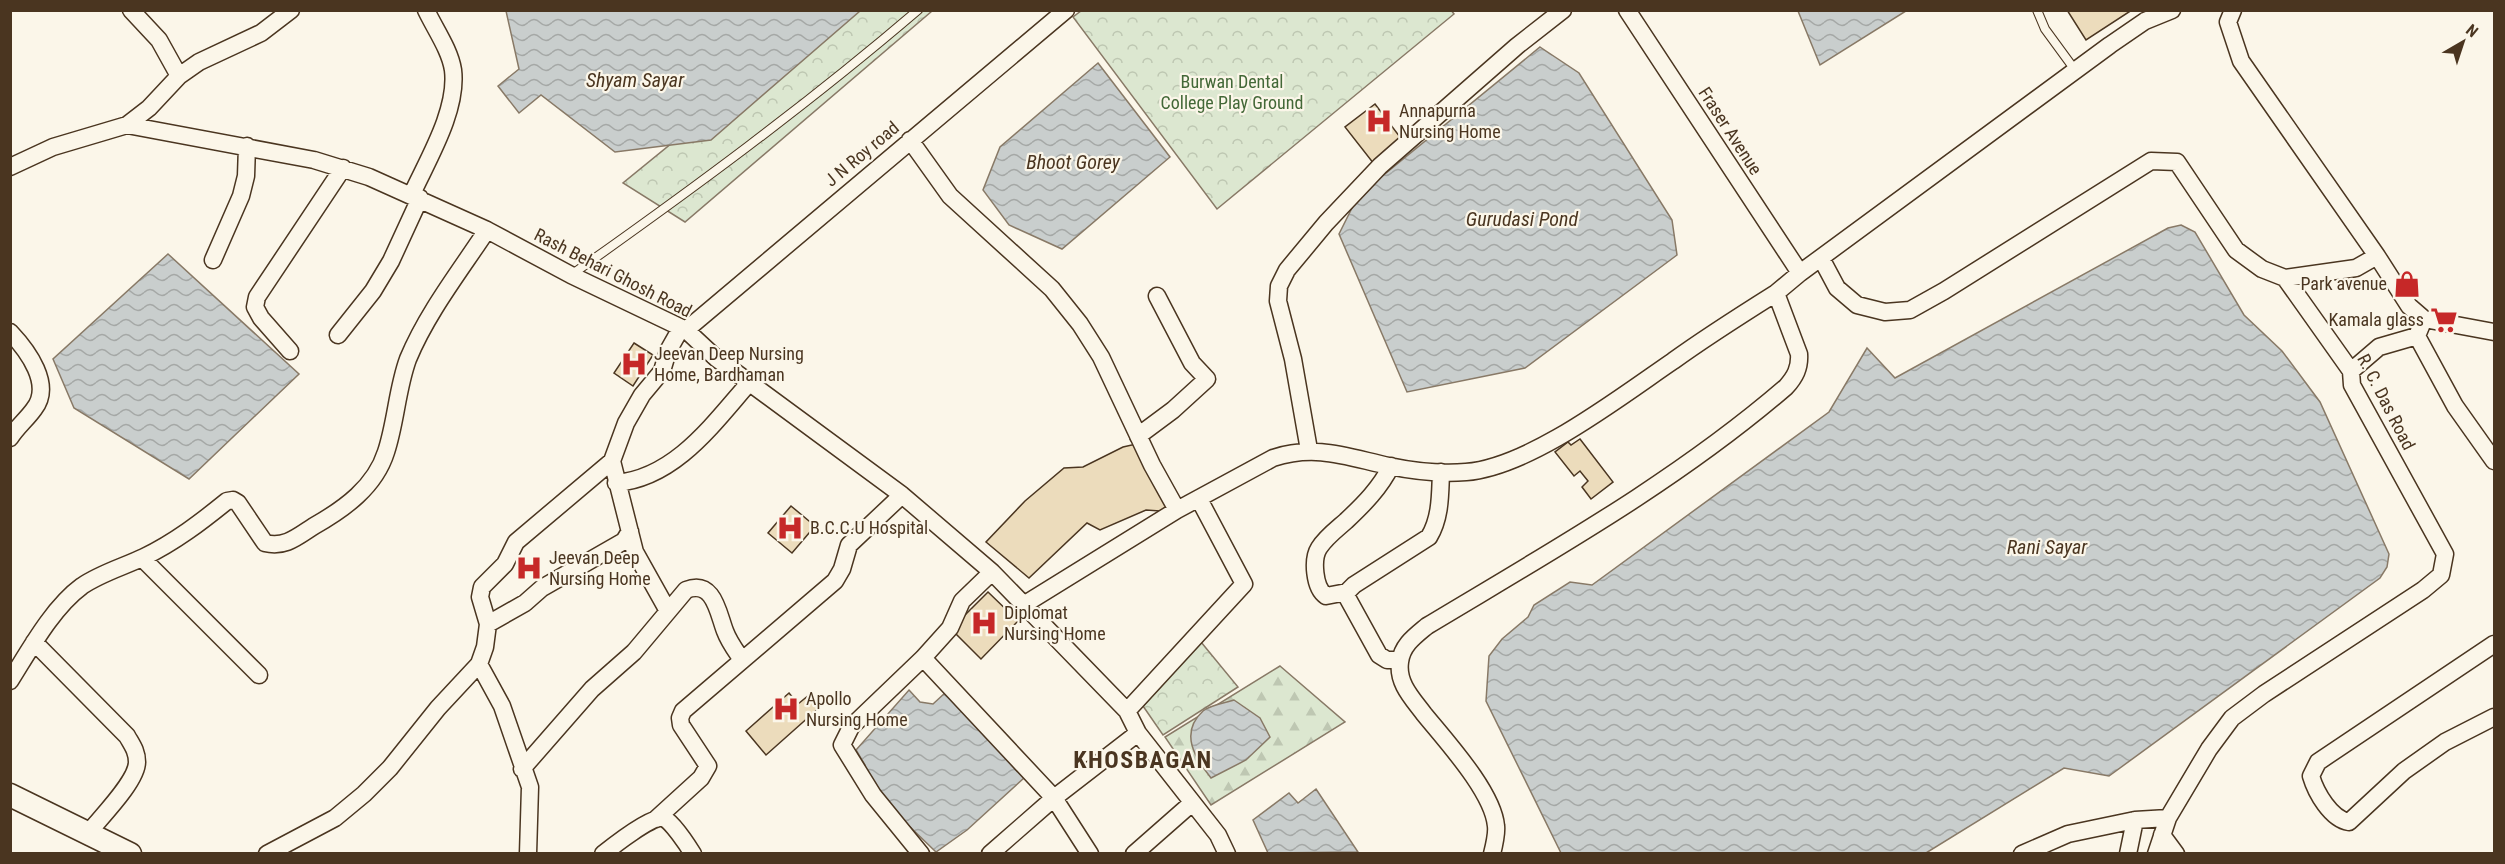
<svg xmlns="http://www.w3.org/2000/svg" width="2505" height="864" font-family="'Roboto Condensed',sans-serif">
<defs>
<pattern id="forest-firs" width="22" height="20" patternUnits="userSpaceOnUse" patternTransform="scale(1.5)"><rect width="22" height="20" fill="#dce7d0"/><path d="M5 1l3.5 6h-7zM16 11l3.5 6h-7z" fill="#bec7b2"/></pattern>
<pattern id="park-crowns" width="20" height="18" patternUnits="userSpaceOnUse" patternTransform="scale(1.5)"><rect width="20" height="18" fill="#dce7d0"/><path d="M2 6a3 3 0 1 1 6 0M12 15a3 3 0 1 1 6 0" fill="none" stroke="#bec7b2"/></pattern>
<pattern id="water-waves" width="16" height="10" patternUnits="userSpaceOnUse" patternTransform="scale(1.5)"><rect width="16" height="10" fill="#c9cecd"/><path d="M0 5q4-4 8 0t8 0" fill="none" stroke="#a5a8a6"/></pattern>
</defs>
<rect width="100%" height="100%" fill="#fbf6e9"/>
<!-- forest -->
<path fill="url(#forest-firs)" stroke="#887966" stroke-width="1.5" d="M 1280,666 L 1345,722 L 1211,805 L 1165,737 Z"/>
<!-- park -->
<path fill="url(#park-crowns)" stroke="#887966" stroke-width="1.5" d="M 834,11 L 932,11 L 685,222 L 623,183 Z
M 1081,11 L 1451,10 L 1454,14 L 1217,209 L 1073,17 Z
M 1201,642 L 1238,687 L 1163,735 L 1143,706 Z"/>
<!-- water -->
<path fill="url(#water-waves)" stroke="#887966" stroke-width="1.5" d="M 506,11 L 506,10 L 860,11 L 711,140 L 615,152 L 541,95 L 519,113 L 498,86 L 519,69 Z
M 1798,11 L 1906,11 L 1820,65 Z
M 1540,47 L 1579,73 L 1672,220 L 1677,255 L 1525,368 L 1407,392 L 1339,234 L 1358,196 Z
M 1098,63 L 1170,157 L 1062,249 L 1009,225 L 983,190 L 1000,147 Z
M 2181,225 L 2195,232 L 2244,315 L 2282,351 L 2320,402 L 2389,554 L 2387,567 L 2380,578 L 2109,776 L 2064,768 L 1926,853 L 1561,853 L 1486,701 L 1489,656 L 1502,639 L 1528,617 L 1534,605 L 1570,582 L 1592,585 L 1829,412 L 1867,348 L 1895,378 L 2168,228 Z
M 168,254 L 299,374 L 189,479 L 74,408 L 53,359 Z
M 909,690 L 920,702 L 933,704 L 946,692 L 1024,778 L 967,830 L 936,852 L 907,824 L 861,772 L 865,765 L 856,750 Z
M 1234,700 L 1260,718 L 1270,737 L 1246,760 L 1211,778 C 1195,758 1179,733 1203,711 C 1210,705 1225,703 1234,700 Z
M 1316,789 L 1358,852 L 1268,853 L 1253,820 L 1289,793 L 1298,803 Z"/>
<!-- building -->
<path fill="#ecdcbc" stroke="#4a3520" stroke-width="1.5" d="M 2067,10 L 2132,10 L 2086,40 Z
M 1375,104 L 1403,141 L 1374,164 L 1345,127 Z
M 634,343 L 653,355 L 633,386 L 614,373 Z
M 1580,439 L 1613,482 L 1591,499 L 1582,487 L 1588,481 L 1580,471 L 1574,476 L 1555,452 L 1568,442 L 1571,445 Z
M 1136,444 L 1174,512 L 1146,510 L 1100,530 L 1087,523 L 1029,578 L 986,542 L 1025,501 L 1064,468 L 1083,467 L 1123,447 Z
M 791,506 L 815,526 L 792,553 L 768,533 Z
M 988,592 L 1018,621 L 981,659 L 951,629 Z
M 789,693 L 798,704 L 809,695 L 820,707 L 766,755 L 746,731 Z"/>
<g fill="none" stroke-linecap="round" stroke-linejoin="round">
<defs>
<path id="lane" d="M 2037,10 L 2045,29 L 2075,70
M 571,275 C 690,191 807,105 918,10"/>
<path id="street" d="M 131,10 L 159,40 L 179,76
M 1627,10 L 1800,273
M 2233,10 L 2228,22 L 2241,61 L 2377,256 L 2409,306 L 2424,319 L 2494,332
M 127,125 L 149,108 L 179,76 L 199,62 L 261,33 L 291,10
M 910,140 L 950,196 L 1052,289 L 1080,324 L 1101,357 L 1152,465 L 1177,510
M 10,167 L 53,147 L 127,125 L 314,160 L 369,177 L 487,230 L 571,275 L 686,330 L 716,358 L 902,495 L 992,572 L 1127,711 L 1138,733 L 1218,835 L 1227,854
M 412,194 C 428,159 458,110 453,70 C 450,50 435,29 426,10
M 1821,258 L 1837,288 L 1857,305 L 1885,312 L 1910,310 L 1944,291 L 2151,161 L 2177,162 L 2236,250 L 2262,269 L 2285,278 L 2351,371 L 2352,385 L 2445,554 L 2441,575 L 2423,590 L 2264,694 L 2232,718 L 2209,749 L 2168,818 L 2135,820 L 2068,834 L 2022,854
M 213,260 L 241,196 L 246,176 L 247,146
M 2285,278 L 2356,268 L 2377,256
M 2424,319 L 2417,336 L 2455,406 L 2494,461
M 686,330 L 1066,10
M 10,332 C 28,351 53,385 34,409 C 27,419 17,427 10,438
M 338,335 L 373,291 L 391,261 L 420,198
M 290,351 L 261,318 L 255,307 L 257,297 L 343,168
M 2351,371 L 2379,347 L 2417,336
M 1138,436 L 1173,410 L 1207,379 L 1192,363 L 1157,296
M 1309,450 L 1293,359 L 1278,301 L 1279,286 L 1287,270 L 1326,223 L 1380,166 L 1517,46 L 1563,10
M 616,483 C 675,478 713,424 749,383
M 142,558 L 259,675
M 1347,592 L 1326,596 C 1314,588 1312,559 1319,548 C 1326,537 1337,529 1346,521 C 1364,504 1380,488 1391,466
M 1025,604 L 1177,510 L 1273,458 C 1316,444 1347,457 1389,466 C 1413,471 1442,474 1466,472 C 1530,467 1620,397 1673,361 C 1706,337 1741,315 1776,293 L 1800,273 L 2110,45 L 2145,21 L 2172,10
M 668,611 L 635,552 L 612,461 L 626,423 L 642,395 L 662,371 L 668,351 L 681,328
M 488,624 L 525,603 L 542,588 L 624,541 L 630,531
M 34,642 L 127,736 C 132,745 137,751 137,762 C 137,781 101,817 89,832
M 2494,644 L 2318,762 L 2311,776 C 2316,793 2331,819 2349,822 L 2404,771 L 2445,742 L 2494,717
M 923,658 L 1054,798 L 1090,854
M 1400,660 L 1387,660 L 1379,655 L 1347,597 L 1347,592 L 1354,585 L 1429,537 C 1441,517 1440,494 1441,472
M 479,664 L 502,706 L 530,787 L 528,854
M 10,681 C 29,651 52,608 82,586 C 101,573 123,567 144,557 C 175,542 201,522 227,501 L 233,500 L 238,503 L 265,543 C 285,548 297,537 314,526 C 344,509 375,487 386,452 C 396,422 397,389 408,359 C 427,313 460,271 487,230
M 1127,711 L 1244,584 L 1199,499
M 522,769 L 592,689 L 634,652 L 686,590 C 714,579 718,613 725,631 C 729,642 736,651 742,660
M 656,819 L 701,778 L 708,766 L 681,725 L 680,718 L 683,711 L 835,581 L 842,569 L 849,545 L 902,495
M 2162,835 L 2176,854
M 267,854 L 335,818 L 364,794 L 390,768 L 438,708 L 479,664 L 485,647 L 488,624 L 480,597 L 482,587 L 505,564 L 516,542 L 612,461
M 603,854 C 613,846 651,816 663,818 C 671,820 688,846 693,854
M 921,854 L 873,795 L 842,745 L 851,727 L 923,658 L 950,628 L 962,601 L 992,572
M 990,854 L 1054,798 L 1138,733
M 1134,854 L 1192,803
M 1492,854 C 1494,846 1497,834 1496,826 C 1493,792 1446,741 1424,714 C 1412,698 1397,683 1400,662 C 1402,645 1415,636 1427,626 C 1550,552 1677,481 1786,387 C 1795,377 1800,368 1799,354 L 1776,293
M 2128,854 L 2135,820
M 2156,854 L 2168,818"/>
<path id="secondary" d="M 10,795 L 130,854"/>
</defs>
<!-- lane casing -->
<use href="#lane" stroke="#4a3520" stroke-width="10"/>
<!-- street casing -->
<use href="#street" stroke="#4a3520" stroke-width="19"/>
<!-- secondary casing -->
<use href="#secondary" stroke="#4a3520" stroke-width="25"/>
<!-- lane -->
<use href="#lane" stroke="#fbf6e9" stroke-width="8"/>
<!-- street -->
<use href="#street" stroke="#fbf6e9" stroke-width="16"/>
<!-- secondary -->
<use href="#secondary" stroke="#fbf6e9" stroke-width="22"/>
</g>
<!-- icons -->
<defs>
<symbol id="hospital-bare" viewBox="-9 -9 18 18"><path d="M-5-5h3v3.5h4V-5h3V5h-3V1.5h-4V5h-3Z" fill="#c62828" stroke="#fbf6e9" stroke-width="2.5" paint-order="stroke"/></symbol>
<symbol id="shop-bare" viewBox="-9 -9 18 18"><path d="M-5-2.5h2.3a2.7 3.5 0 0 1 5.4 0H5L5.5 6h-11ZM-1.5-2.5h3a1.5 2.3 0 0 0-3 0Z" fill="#c62828" stroke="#fbf6e9" stroke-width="2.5" paint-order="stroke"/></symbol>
<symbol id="supermarket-bare" viewBox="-9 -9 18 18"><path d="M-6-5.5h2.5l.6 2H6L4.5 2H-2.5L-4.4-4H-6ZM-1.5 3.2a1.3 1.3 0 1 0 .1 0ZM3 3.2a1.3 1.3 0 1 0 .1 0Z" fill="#c62828" stroke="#fbf6e9" stroke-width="2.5" paint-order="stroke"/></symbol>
</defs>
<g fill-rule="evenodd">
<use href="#hospital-bare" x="1360" y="102" width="38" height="38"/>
<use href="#shop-bare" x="2388" y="265" width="38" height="38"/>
<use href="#supermarket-bare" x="2425" y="301" width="38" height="38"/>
<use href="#hospital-bare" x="615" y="345" width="38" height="38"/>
<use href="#hospital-bare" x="771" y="509" width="38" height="38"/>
<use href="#hospital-bare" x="510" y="549" width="38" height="38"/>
<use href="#hospital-bare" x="965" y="604" width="38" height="38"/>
<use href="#hospital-bare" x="767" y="690" width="38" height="38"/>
</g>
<g text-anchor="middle" stroke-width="4.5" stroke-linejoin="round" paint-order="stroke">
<!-- park labels -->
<g font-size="18" fill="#436837" stroke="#fbf6e9">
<text x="1232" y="88">Burwan Dental<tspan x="1232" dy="21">College Play Ground</tspan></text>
</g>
<!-- poi labels -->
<g font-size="18" fill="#4a3520" stroke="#fbf6e9" text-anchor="start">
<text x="1399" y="117">Annapurna<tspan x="1399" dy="21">Nursing Home</tspan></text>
<text x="2387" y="290" text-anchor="end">Park avenue</text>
<text x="2424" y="326" text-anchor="end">Kamala glass</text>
<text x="654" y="360">Jeevan Deep Nursing<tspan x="654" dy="21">Home, Bardhaman</tspan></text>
<text x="810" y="534">B.C.C.U Hospital</text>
<text x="549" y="564">Jeevan Deep<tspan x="549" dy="21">Nursing Home</tspan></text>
<text x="1004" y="619">Diplomat<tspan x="1004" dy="21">Nursing Home</tspan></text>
<text x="806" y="705">Apollo<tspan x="806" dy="21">Nursing Home</tspan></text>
</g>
<!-- street labels -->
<g font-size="18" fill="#4a3520" stroke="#fbf6e9">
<text transform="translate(1730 131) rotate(57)" y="6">Fraser Avenue</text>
<text transform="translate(862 154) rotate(-40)" y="6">J N Roy road</text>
<text transform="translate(613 273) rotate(27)" y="6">Rash Behari Ghosh Road</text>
<text transform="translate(2386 402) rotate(63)" y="6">R. C. Das Road</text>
</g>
<!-- water labels -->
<g font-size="20" font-style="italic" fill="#4a3520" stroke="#fbf6e9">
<text x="635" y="87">Shyam Sayar</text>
<text x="1073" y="169">Bhoot Gorey</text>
<text x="1522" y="226">Gurudasi Pond</text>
<text x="2047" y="554">Rani Sayar</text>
</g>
<!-- district labels -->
<g font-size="24" font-weight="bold" letter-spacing="1.5" fill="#4a3520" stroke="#fbf6e9">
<text x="1143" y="768">KHOSBAGAN</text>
</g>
</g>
<!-- border -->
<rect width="2505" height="864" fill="none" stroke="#4a3520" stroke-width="24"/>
<!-- north arrow -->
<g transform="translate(2463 42) rotate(39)" stroke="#fbf6e9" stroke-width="4.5" paint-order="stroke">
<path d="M0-4.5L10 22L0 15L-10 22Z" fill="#4a3520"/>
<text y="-9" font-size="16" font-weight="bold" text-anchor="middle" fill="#4a3520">N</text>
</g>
</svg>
